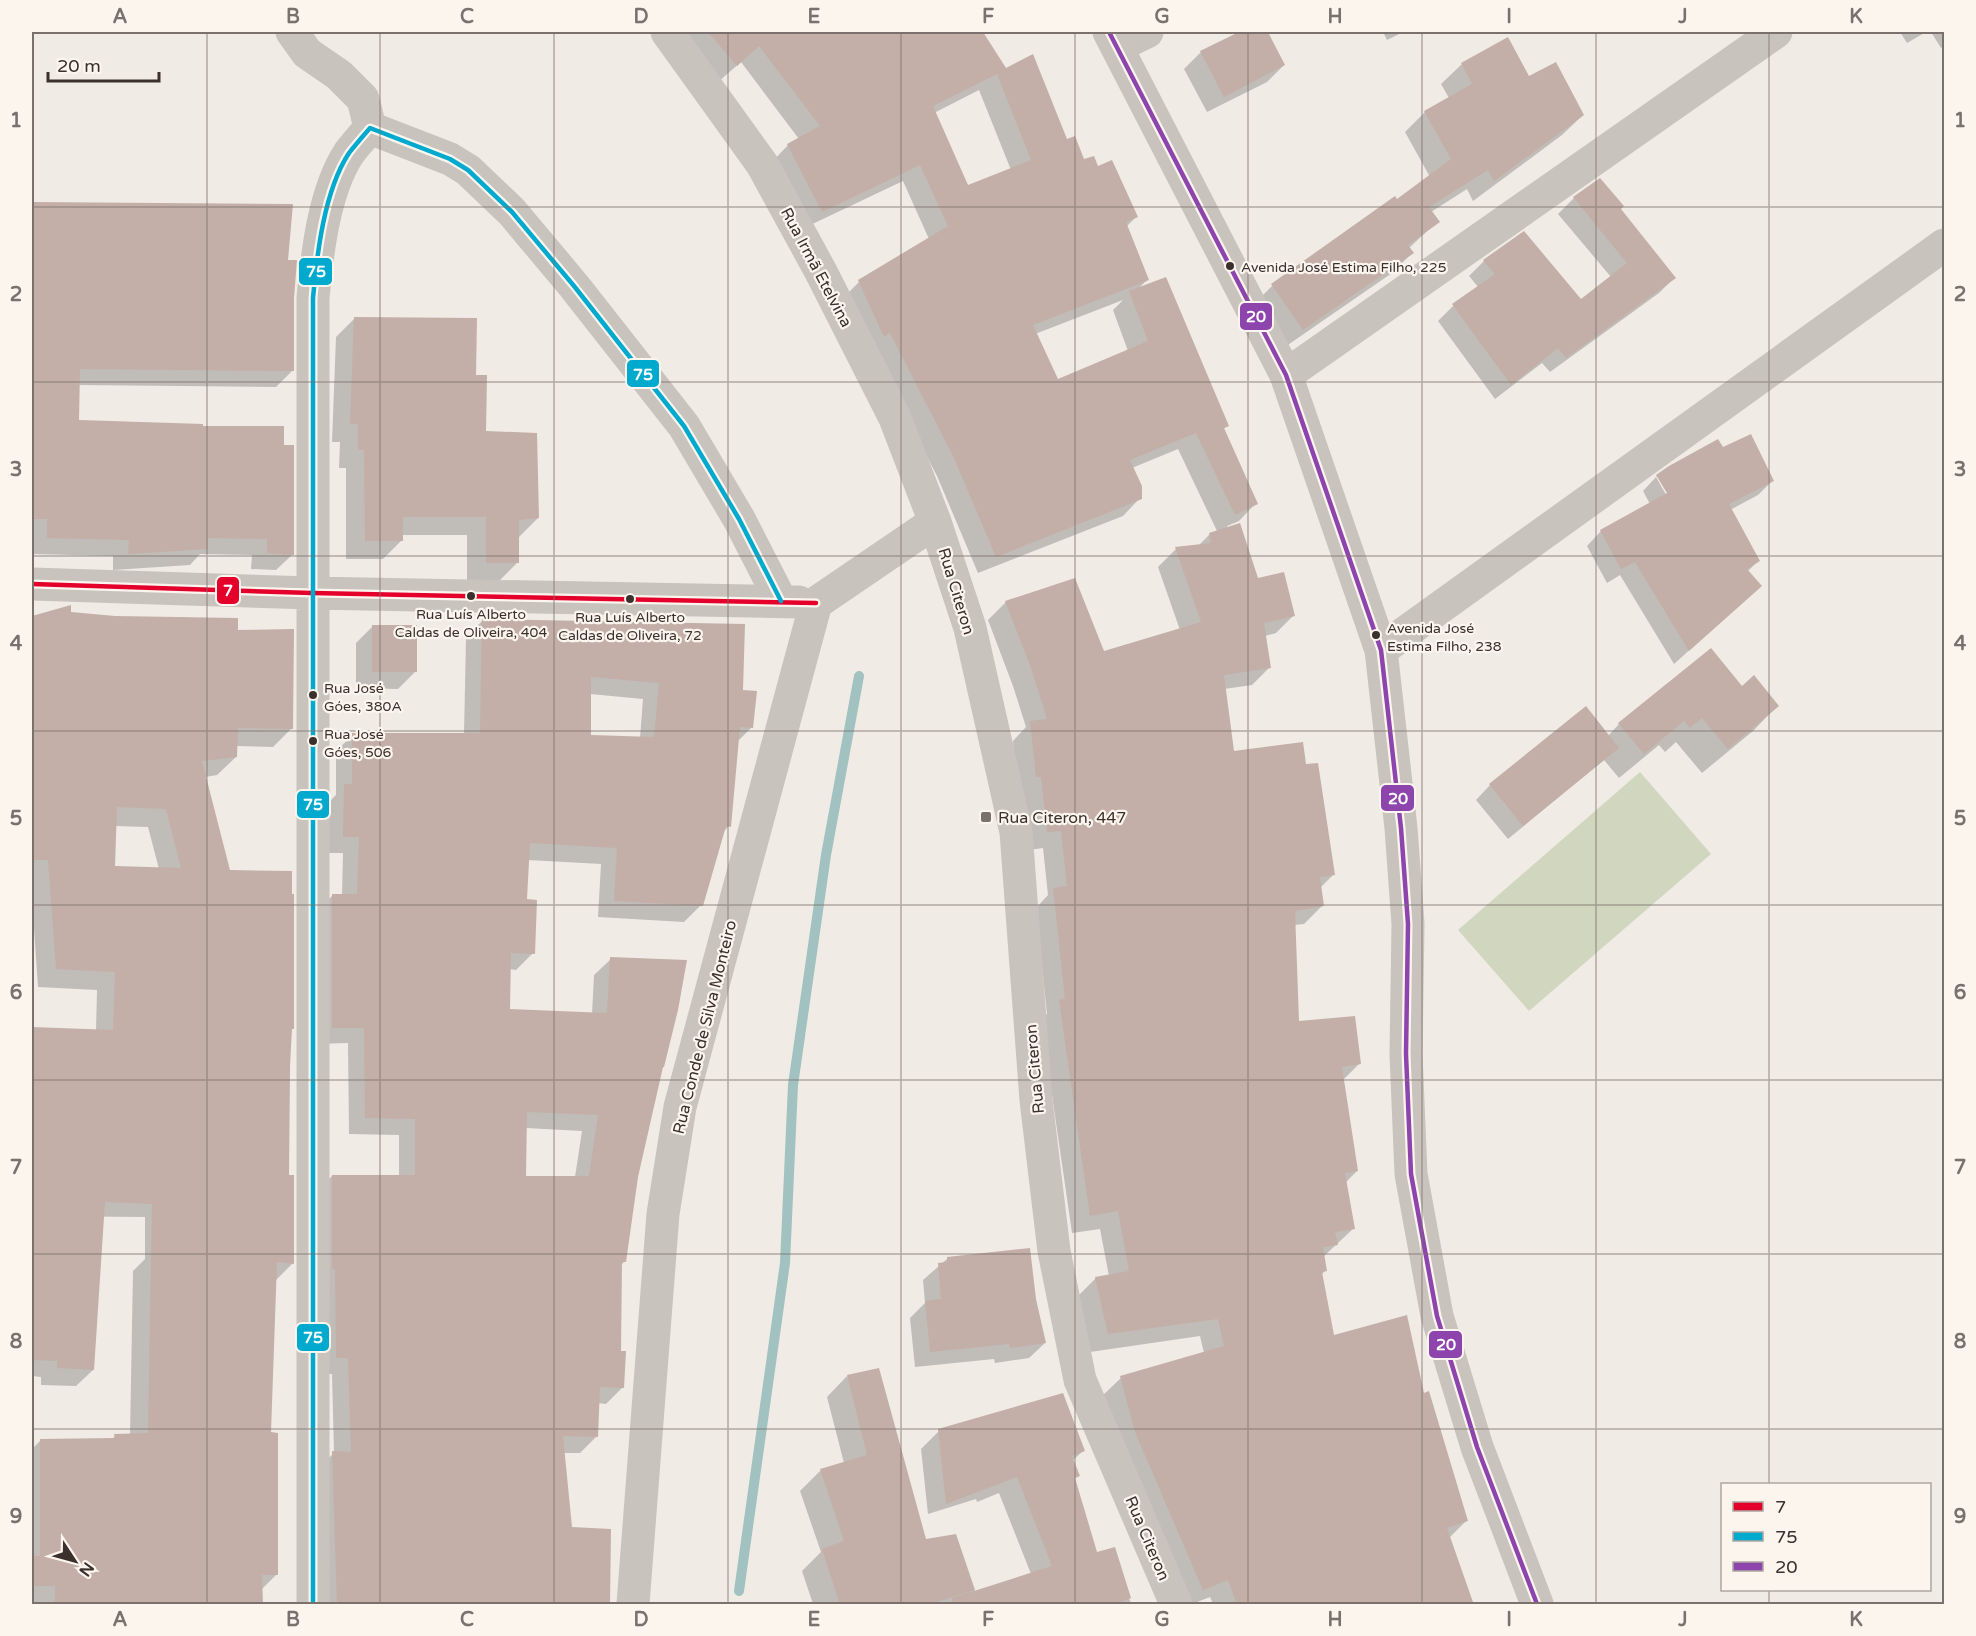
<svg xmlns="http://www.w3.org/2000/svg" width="1976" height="1636" font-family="'Varela Round',sans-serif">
<rect width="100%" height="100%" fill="#f0ebe5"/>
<!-- green -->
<path fill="#d1d6bf" d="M 1640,772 L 1711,854 L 1529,1011 L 1458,930 Z"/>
<!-- shadow -->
<path fill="#0003" fill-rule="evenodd" d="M 681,32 L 981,32 L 1005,70 L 1083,161 L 1097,168 L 1136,217 L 1126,227 L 1147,280 L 1137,290 L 1227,426 L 1223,429 L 1256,503 L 1239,521 L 1227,526 L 1257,579 L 1294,615 L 1276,633 L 1265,636 L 1270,667 L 1252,685 L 1224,689 L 1232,753 L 1305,766 L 1334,874 L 1320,888 L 1322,906 L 1304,924 L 1294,925 L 1298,1022 L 1360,1063 L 1342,1081 L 1357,1171 L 1345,1183 L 1354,1228 L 1323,1257 L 1326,1270 L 1321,1275 L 1333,1337 L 1423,1395 L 1467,1520 L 1449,1538 L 1473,1604 L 1213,1604 L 1210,1597 L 1192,1604 L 1102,1396 L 1121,1378 L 1204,1353 L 1200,1336 L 1090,1352 L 1078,1296 L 1096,1278 L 1109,1276 L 1100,1229 L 1072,1233 L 1041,1019 L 1047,1014 L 1036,908 L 1048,895 L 1043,848 L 1029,850 L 1018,795 L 1013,741 L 1026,727 L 1013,686 L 988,620 L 1006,602 L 1103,653 L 1180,630 L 1158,567 L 1176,549 L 1198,546 L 1210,534 L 1217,531 L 1178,449 L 1132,468 L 1140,498 L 1123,516 L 978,573 L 937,476 L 872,350 L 842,299 L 859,282 L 929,239 L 903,181 L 804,228 L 771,163 L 788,145 L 799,139 L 741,62 L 718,82 ZM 979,90 L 1011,170 L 968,186 L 934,113 ZM 1123,300 L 1113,310 L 1128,351 L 1057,381 L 1035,334 Z
M 1242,32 L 1266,32 L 1284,65 L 1267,82 L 1207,112 L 1184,69 L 1201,52 Z
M 1383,32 L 1403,32 L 1387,40 Z
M 1900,32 L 1926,32 L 1907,43 Z
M 1931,32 L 1944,32 L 1944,46 L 1941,48 Z
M 1462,64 L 1529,78 L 1583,115 L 1562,135 L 1473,201 L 1467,189 L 1431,212 L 1438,221 L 1409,248 L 1412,253 L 1392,273 L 1282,349 L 1252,306 L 1272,286 L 1395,199 L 1397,201 L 1430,177 L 1405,132 L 1425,112 L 1449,98 L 1441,84 Z
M 1600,180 L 1619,209 L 1674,278 L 1659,293 L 1550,372 L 1542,363 L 1495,399 L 1438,321 L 1453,306 L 1479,288 L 1469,276 L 1484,261 L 1580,301 L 1611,277 L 1558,214 L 1574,198 Z
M 32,204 L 291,206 L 286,261 L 293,370 L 276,387 L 78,385 L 77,422 L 201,427 L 282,447 L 293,554 L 276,570 L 251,569 L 252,555 L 200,554 L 190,565 L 113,570 L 113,556 L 32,554 Z
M 355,318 L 475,377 L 484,433 L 538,518 L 519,537 L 517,563 L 498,582 L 467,581 L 467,535 L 402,535 L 402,540 L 383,559 L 346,559 L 346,468 L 339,468 L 340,442 L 332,442 L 336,337 Z
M 1722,449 L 1772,481 L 1758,495 L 1730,510 L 1758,561 L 1747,572 L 1745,600 L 1674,664 L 1620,575 L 1607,583 L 1587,546 L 1601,531 L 1650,504 L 1643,491 L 1656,477 L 1669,500 L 1671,499 L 1659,477 L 1656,477 L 1670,467 Z
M 70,607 L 70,614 L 237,631 L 292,728 L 273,747 L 236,746 L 236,757 L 217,775 L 205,777 L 229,871 L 293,1028 L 290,1031 L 288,1176 L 293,1263 L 275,1281 L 270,1434 L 277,1574 L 261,1590 L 261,1604 L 32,1604 L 32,1449 L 41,1440 L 111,1440 L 115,1436 L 130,1435 L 133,1271 L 145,1259 L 145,1217 L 32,1216 L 32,1029 L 96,1031 L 97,990 L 38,987 L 32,899 L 32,617 ZM 114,826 L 148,827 L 159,869 L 113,868 Z
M 482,621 L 742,691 L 752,727 L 737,742 L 729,826 L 723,832 L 701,905 L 684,922 L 598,917 L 601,864 L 528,860 L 526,901 L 533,953 L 516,970 L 509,969 L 508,1010 L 592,1014 L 594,975 L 611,959 L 637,1177 L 625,1261 L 620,1266 L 620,1353 L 623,1387 L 606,1404 L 597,1403 L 596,1437 L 580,1453 L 564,1453 L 571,1528 L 608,1604 L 321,1604 L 317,1469 L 334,1453 L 332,1374 L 320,1374 L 316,1193 L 332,1176 L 399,1177 L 399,1135 L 349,1134 L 348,1043 L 316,1044 L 316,912 L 332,896 L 342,896 L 343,853 L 327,853 L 328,803 L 336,795 L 336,751 L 353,735 L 464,734 L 466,638 ZM 590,694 L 643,699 L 640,738 L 589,737 ZM 526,1128 L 582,1131 L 575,1177 L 524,1177 Z
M 372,627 L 415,672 L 398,689 L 356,688 L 356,643 Z
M 1741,688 L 1777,706 L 1753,731 L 1702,773 L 1676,742 L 1665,752 L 1659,745 L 1619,778 L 1604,760 L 1508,839 L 1476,800 L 1490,785 L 1608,736 L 1619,724 Z
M 100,1253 L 93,1370 L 76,1386 L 41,1385 L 41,1377 L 32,1376 L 32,1254 Z
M 947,1259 L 1045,1343 L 1029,1358 L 995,1363 L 994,1359 L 915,1367 L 910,1318 L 925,1303 L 923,1280 Z
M 847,1376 L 925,1541 L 955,1536 L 975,1592 L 981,1604 L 813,1604 L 802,1571 L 821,1552 L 800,1491 L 820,1471 L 844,1463 L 827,1397 Z
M 939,1431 L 1083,1451 L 1072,1461 L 1078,1476 L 1074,1479 L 1096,1554 L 1114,1549 L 1131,1604 L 1013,1604 L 1031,1574 L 999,1493 L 977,1502 L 976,1499 L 928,1514 L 921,1449 Z"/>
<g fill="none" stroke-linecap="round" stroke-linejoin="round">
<!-- stream -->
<path stroke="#a1c2c1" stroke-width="10" d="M 739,1591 L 785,1263 L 793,1085 L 826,855 L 859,676"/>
</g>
<!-- building -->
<path fill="#c3afa7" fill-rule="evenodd" d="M 708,32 L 983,32 L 1006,68 L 1033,54 L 1067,139 L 1075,136 L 1084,159 L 1094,156 L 1098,166 L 1112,160 L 1138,217 L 1126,222 L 1149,280 L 1033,325 L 1058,379 L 1148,341 L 1129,291 L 1166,277 L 1229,426 L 1224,428 L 1258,504 L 1235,515 L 1196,433 L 1130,460 L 1142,486 L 1142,499 L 996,557 L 954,458 L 890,333 L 884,337 L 858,280 L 948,226 L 920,165 L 822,212 L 787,144 L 820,126 L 759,46 L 737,66 ZM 997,74 L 1031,160 L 968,185 L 933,106 Z
M 1239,32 L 1268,32 L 1285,65 L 1224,97 L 1200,51 Z
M 1508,37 L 1529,76 L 1556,62 L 1584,115 L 1494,181 L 1488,170 L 1429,207 L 1440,222 L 1408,245 L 1414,253 L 1303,330 L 1271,284 L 1395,196 L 1397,199 L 1451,159 L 1424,111 L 1472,84 L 1461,63 Z
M 1600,178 L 1624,206 L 1621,209 L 1676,278 L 1566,358 L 1558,348 L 1511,385 L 1452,304 L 1495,274 L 1483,260 L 1524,231 L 1581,299 L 1627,263 L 1573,197 Z
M 32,202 L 293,204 L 288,260 L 297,260 L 294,298 L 294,371 L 80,369 L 79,420 L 203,424 L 203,426 L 284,426 L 284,445 L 294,445 L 294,555 L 267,553 L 267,539 L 208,538 L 208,549 L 128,554 L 129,540 L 47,538 L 47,519 L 32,519 Z
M 354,317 L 477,318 L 476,375 L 487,375 L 486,431 L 537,433 L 539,518 L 519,520 L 519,563 L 486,563 L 486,517 L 403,517 L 403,541 L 365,541 L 364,450 L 358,450 L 358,424 L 350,424 Z
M 1751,434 L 1774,481 L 1729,504 L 1760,561 L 1747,569 L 1762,586 L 1689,651 L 1635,562 L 1621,569 L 1600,530 L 1667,493 L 1656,475 L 1669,466 L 1718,439 L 1723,447 Z
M 1240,523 L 1258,578 L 1284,572 L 1295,616 L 1264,623 L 1271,668 L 1224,675 L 1234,751 L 1303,742 L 1306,764 L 1318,763 L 1335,875 L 1320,877 L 1324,906 L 1295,911 L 1299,1021 L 1355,1016 L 1361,1064 L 1342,1067 L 1358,1171 L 1345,1173 L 1355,1229 L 1335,1232 L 1338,1245 L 1323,1247 L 1327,1271 L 1322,1272 L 1334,1335 L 1407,1315 L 1424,1393 L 1429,1391 L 1468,1521 L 1447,1528 L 1474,1605 L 1237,1605 L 1228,1580 L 1203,1590 L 1135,1432 L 1120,1376 L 1224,1346 L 1218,1319 L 1108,1334 L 1095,1277 L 1129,1271 L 1118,1211 L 1090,1216 L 1059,1000 L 1065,999 L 1053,888 L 1067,886 L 1061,831 L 1047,832 L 1041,777 L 1036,777 L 1030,721 L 1047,719 L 1031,668 L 1005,601 L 1075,578 L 1104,651 L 1201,622 L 1175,547 L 1211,543 L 1209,533 Z
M 71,605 L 71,612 L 115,616 L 238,618 L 238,630 L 294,629 L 293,729 L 238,728 L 237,757 L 202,761 L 230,870 L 292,871 L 292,894 L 294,894 L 294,1029 L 292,1029 L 290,1066 L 289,1175 L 294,1175 L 294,1264 L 277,1262 L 271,1432 L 278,1433 L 278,1575 L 262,1575 L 263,1605 L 55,1605 L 55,1586 L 32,1586 L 32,1556 L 40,1556 L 40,1439 L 115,1438 L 114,1434 L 148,1433 L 152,1204 L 105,1202 L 94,1370 L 57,1368 L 57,1361 L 32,1360 L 32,1027 L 113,1030 L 115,972 L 56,969 L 48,860 L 32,860 L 34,778 L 32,778 L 32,616 ZM 117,807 L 166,809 L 181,868 L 115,866 Z
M 482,619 L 745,624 L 743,690 L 757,691 L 753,728 L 740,727 L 731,827 L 726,826 L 703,906 L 614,901 L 617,848 L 530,843 L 527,899 L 537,900 L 535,954 L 511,953 L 510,1009 L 607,1013 L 610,957 L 687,960 L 678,1010 L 664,1067 L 663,1067 L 638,1177 L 626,1262 L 622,1262 L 621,1351 L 626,1351 L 624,1388 L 600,1387 L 598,1437 L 563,1436 L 572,1527 L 611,1529 L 610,1605 L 337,1605 L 332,1451 L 351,1452 L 348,1358 L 336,1358 L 335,1269 L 332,1269 L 332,1175 L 415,1175 L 415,1119 L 365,1118 L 364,1028 L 332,1028 L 332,894 L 357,894 L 359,837 L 343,837 L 344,784 L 352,784 L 352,733 L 480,733 ZM 591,677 L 659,683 L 654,737 L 591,735 ZM 527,1112 L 598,1115 L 589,1176 L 526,1176 Z
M 372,625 L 417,625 L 417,672 L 372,672 Z
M 1711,648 L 1742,686 L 1754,675 L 1779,706 L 1728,749 L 1702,718 L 1690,728 L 1684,721 L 1644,754 L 1618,723 Z
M 1586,706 L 1619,748 L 1523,826 L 1489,784 Z
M 1030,1248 L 1036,1299 L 1046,1343 L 1010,1348 L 1009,1344 L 930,1352 L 925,1301 L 941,1299 L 938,1263 L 947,1262 L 947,1257 Z
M 879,1368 L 926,1539 L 956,1534 L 975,1590 L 927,1605 L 840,1605 L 822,1549 L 844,1541 L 820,1469 L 867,1455 L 847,1375 Z
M 1063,1393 L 1085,1451 L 1072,1456 L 1080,1476 L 1075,1478 L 1097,1552 L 1115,1547 L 1131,1598 L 1112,1605 L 953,1605 L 952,1598 L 1052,1566 L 1017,1477 L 946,1504 L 938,1429 Z"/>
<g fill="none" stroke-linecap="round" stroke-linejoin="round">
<!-- minor -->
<path stroke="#c9c3be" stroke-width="33" d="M 292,32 L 307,53 L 339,75 L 363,99 L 370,128
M 667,32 L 762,164 L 821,272 L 895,418 L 935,522 L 970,628 L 1016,832 L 1036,1100 L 1054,1251 L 1080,1380 L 1176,1604
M 1109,32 L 1286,375 L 1381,650 L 1401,828 L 1408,924 L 1406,1054 L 1411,1174 L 1437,1316 L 1477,1447 L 1537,1604
M 1118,46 L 1147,32
M 1286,375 L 1776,32
M 32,584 L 312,593 L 799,602
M 816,603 L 935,522
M 1381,650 L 1944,245
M 313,1604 L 313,298 C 317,254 324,191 349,153 C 355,145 363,136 370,128 L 450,159 L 468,170 L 512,212 L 574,286 L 684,426 L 739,519 L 781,601
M 633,1604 L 663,1214 L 680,1107 L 816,603"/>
<defs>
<path id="bus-1" d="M 32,584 L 312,593 L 816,603"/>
<path id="bus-2" d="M 313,1604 L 313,298 C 317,254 324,191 349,153 C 355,145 363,136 370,128 L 450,159 L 468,170 L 512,212 L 574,286 L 684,426 L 739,519 L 781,601"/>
<path id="bus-3" d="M 1109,32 L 1286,375 L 1381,650 L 1401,828 L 1408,924 L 1406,1054 L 1411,1174 L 1437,1316 L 1477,1447 L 1537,1604"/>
</defs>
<!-- bus-1 casing -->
<use href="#bus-1" stroke="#fbf5ee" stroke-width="9"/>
<!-- bus-2 casing -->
<use href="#bus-2" stroke="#fbf5ee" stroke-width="9"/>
<!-- bus-3 casing -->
<use href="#bus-3" stroke="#fbf5ee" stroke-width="9"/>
<!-- bus-1 -->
<use href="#bus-1" stroke="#e4002b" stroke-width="4.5"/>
<!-- bus-2 -->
<use href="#bus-2" stroke="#00a9ce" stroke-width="4.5"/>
<!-- bus-3 -->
<use href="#bus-3" stroke="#8e44ad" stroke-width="4.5"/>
</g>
<!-- grid -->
<path fill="none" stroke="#7a716c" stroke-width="1.5" stroke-opacity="0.55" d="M 207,32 L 207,1604M 380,32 L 380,1604M 554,32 L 554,1604M 728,32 L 728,1604M 901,32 L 901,1604M 1075,32 L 1075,1604M 1248,32 L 1248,1604M 1422,32 L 1422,1604M 1596,32 L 1596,1604M 1769,32 L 1769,1484M 32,207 L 1944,207M 32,382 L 1944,382M 32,556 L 1944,556M 32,731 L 1944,731M 32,905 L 1944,905M 32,1080 L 1944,1080M 32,1254 L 1944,1254M 32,1429 L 1944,1429M 1769,1590 L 1769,1604"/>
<!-- markers -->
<g fill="#3b302b" stroke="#fbf5ee" stroke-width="2">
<circle cx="1230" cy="266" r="5"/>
<circle cx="471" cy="596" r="5"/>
<circle cx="630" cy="599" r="5"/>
<circle cx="1376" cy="635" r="5"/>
<circle cx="313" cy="695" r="5"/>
<circle cx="313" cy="741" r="5"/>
</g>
<rect fill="#7a716c" stroke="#fbf5ee" stroke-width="2" x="980" y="811" width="12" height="12" rx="3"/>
<g text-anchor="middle" stroke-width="4.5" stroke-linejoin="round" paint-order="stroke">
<!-- bus labels -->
<g font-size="14" fill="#3b302b" stroke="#fbf5ee" text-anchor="start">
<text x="1241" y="272">Avenida José Estima Filho, 225</text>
<text x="471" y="619" text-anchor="middle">Rua Luís Alberto<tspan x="471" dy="18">Caldas de Oliveira, 404</tspan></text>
<text x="630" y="622" text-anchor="middle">Rua Luís Alberto<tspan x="630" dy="18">Caldas de Oliveira, 72</tspan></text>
<text x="1387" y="633">Avenida José<tspan x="1387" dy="18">Estima Filho, 238</tspan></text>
<text x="324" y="693">Rua José<tspan x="324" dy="18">Góes, 380A</tspan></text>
<text x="324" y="739">Rua José<tspan x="324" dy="18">Góes, 506</tspan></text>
</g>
<!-- street labels -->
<g font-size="16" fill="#3b302b" stroke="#fbf5ee">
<text transform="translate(817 267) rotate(62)" y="6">Rua Irmã Etelvina</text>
<text transform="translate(957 591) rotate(73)" y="6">Rua Citeron</text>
<text transform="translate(704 1027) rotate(-76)" y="6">Rua Conde de Silva Monteiro</text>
<text transform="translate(1034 1069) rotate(-95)" y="6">Rua Citeron</text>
<text transform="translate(1148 1538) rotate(67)" y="6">Rua Citeron</text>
</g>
<!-- poi labels -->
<g font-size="16" fill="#3b302b" stroke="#fbf5ee" text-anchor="start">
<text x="998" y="823">Rua Citeron, 447</text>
</g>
</g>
<g stroke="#fbf5ee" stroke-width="2">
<rect x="298" y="257" width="35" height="29" rx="6" fill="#00a9ce"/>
<rect x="1239" y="302" width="34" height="29" rx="6" fill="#8e44ad"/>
<rect x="626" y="359" width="34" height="29" rx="6" fill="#00a9ce"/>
<rect x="216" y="576" width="24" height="29" rx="6" fill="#e4002b"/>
<rect x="1380" y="784" width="35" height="28" rx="6" fill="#8e44ad"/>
<rect x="296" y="790" width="34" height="29" rx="6" fill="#00a9ce"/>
<rect x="296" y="1323" width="34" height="29" rx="6" fill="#00a9ce"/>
<rect x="1428" y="1330" width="35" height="29" rx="6" fill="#8e44ad"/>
</g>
<g font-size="16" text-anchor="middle" font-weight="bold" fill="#fff">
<text x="316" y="277">75</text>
<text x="1256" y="322">20</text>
<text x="643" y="380">75</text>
<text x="228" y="596">7</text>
<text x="1398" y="804">20</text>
<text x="313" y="810">75</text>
<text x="313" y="1343">75</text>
<text x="1446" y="1350">20</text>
</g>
<!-- border -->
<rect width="1976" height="1636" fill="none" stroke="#fbf5ee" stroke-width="66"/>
<!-- legend -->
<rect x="1721" y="1483" width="210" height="108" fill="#fbf5ee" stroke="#aea6a0" stroke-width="1.5"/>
<rect x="1733" y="1502" width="30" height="9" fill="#e4002b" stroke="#aea6a0" stroke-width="1.5"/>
<text x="1775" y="1513" font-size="18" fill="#3b302b">7</text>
<rect x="1733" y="1532" width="30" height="9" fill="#00a9ce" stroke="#aea6a0" stroke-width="1.5"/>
<text x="1775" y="1543" font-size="18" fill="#3b302b">75</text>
<rect x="1733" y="1562" width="30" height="9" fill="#8e44ad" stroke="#aea6a0" stroke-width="1.5"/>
<text x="1775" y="1573" font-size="18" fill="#3b302b">20</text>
<!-- north arrow -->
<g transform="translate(75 1561) rotate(126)" stroke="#fbf5ee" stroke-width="4.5" paint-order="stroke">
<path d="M0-4.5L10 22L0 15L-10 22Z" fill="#3b302b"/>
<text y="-9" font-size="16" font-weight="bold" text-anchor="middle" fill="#3b302b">N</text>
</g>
<!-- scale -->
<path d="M48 72v9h111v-9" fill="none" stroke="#3b302b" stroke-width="3"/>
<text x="57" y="72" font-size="18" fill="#3b302b" stroke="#fbf5ee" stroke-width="4.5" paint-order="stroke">20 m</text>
<rect x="33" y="33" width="1910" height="1570" fill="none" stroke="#7a716c" stroke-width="2"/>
<g font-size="20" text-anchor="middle" font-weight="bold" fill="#7a716c">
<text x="120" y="23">A</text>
<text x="293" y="23">B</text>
<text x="467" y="23">C</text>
<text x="641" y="23">D</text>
<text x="814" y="23">E</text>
<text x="988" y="23">F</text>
<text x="1162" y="23">G</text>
<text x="1335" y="23">H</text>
<text x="1509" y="23">I</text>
<text x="1683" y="23">J</text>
<text x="1856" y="23">K</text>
<text x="16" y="127">1</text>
<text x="1960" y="127">1</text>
<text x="16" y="301">2</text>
<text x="1960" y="301">2</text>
<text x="16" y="476">3</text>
<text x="1960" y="476">3</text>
<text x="16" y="650">4</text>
<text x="1960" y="650">4</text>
<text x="16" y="825">5</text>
<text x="1960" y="825">5</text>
<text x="16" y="999">6</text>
<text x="1960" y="999">6</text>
<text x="16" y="1174">7</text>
<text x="1960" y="1174">7</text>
<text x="16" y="1348">8</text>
<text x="1960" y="1348">8</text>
<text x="16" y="1523">9</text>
<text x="1960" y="1523">9</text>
<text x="120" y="1626">A</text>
<text x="293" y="1626">B</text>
<text x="467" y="1626">C</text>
<text x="641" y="1626">D</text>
<text x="814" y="1626">E</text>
<text x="988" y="1626">F</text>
<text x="1162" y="1626">G</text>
<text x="1335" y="1626">H</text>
<text x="1509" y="1626">I</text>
<text x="1683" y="1626">J</text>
<text x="1856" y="1626">K</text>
</g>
</svg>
